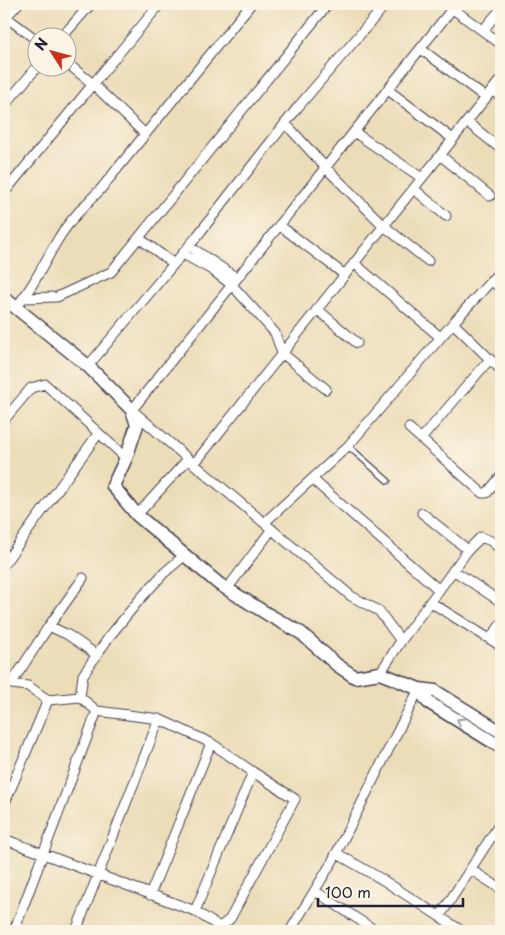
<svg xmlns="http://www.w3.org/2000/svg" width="505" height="935" font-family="'Playpen Sans',sans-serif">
<rect width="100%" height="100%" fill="#fcf5e5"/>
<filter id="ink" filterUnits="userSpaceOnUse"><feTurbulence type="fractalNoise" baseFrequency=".02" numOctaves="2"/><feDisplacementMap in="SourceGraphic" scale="10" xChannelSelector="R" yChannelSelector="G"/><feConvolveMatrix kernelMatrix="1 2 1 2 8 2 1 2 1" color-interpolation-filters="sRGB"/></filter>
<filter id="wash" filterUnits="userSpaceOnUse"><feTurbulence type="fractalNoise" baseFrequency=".0096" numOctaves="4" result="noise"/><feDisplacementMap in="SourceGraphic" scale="20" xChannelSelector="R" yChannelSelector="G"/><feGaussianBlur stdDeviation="1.12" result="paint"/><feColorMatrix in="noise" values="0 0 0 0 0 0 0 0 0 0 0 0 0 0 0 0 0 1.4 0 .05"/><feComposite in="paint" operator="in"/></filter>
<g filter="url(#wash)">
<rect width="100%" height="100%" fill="#ecddb9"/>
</g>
<g filter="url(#ink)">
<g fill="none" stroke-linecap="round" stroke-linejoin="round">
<defs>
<path id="lane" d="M 348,446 L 388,481"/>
<path id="street" d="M 18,4 L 6,17 L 38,41
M 453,9 L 501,44
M 483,30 L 501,9
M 61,38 L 91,4
M 421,49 L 486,98
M 68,64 L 93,84 L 160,4
M 388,90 L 453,139
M 492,90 L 501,97
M 4,106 L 38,66
M 467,122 L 501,149
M 285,123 L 326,168 L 384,226 L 428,261
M 354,132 L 422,178
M 440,155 L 490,196
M 414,189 L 446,216
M 4,193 L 93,84 L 145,134
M 279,225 L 345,275
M 139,238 L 174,264
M 189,246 L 237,278
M 183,254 L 212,270 L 232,285 L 275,333 L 282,353 L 326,389
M 354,263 L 440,337
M 491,280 L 501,289
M 23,298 L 57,297 L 111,272 L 328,4
M 21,301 C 36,282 45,261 57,241 C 68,222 84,206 100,190 L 251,4
M 317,309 L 357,343
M 453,323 L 501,370
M 88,366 L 194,240 L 298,107 L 386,4
M 4,420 L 31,388 L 45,384 L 126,458
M 409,428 L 482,493 L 487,493 L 501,476
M 421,439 L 490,359
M 194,464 L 501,79
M 312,479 L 439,590 L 401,641
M 422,513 L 468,550 L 439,590
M 137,515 L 188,459
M 264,523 L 348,446 L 453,323 L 501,270
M 468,550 L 481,537 L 491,541 L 501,550
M 4,564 L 98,434
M 453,570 L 501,602
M 227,589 L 272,529
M 430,602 L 501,646
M 49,626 L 68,635 L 97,655
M 490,639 L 501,624
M 380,673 L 401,641 L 379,611 L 351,596 L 194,464 L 132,410 L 456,4
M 4,683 L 28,686 L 48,700 L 4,805
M 11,684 L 49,626 L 83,578
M 80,697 L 83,675 L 109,637 L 140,599 L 164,573 L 185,555
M 4,839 L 195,911 L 226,931
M 336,853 L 383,880 L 462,931
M 470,869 L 501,889
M 315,891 L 376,931
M 150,895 L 211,743 L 159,719
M 195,911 L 253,772 L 211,743
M 440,916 L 501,822
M 14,931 L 97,711 L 80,697 L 48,700
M 76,931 L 159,719 L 97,711
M 218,931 L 220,927 L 230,919 L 295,799 L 253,772
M 290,931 L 332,862 L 419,689"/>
<path id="secondary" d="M 4,298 L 88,366 L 132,410 L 137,425 L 126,458 L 113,486 L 137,515 L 219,584 L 269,615 L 301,633 L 337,665 L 355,677 L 380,673 L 419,689 L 435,691 L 501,732
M 419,689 L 428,702 L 501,747"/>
</defs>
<!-- lane casing -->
<use href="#lane" stroke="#403e4e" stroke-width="7"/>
<!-- street casing -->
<use href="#street" stroke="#403e4e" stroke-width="11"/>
<!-- secondary casing -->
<use href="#secondary" stroke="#403e4e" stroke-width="15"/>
<!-- lane -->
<use href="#lane" stroke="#fff" stroke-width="4.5"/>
<!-- street -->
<use href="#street" stroke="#fff" stroke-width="9"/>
<!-- secondary -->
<use href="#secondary" stroke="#fff" stroke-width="12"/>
</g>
<!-- one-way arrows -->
<defs><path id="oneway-chevron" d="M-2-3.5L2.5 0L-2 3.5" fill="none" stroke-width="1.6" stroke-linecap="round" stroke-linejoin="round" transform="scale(1.25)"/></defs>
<use stroke="#9c9ca7" href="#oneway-chevron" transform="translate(460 721) rotate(-148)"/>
</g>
<!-- margin -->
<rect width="505" height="935" fill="none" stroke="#fcf5e5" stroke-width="20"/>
<!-- north arrow -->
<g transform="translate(52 52) rotate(306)"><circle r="24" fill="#fcf5e5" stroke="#a5a1a1"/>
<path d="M0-4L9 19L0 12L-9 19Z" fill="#c8321e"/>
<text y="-8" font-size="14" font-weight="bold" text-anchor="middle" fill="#22223b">N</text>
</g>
<!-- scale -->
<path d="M318 898v8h145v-8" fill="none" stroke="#22223b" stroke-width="2.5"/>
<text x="325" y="898" font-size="15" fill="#22223b" stroke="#fcf5e5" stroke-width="4" paint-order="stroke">100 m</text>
</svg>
